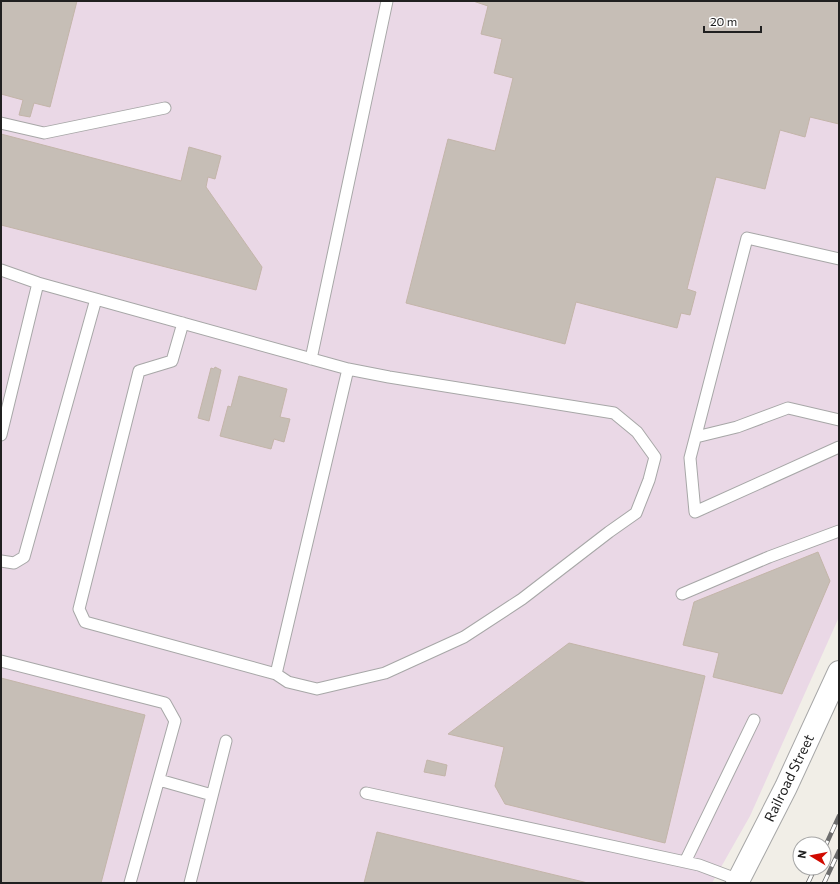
<svg xmlns="http://www.w3.org/2000/svg" width="840" height="884" font-family="Commissioner,sans-serif">
<rect width="100%" height="100%" fill="#f1eee7"/>
<!-- industrial -->
<path fill="#ead8e6" d="M 1,1 L 839,1 L 839,617 L 750,816 L 712,883 L 1,883 Z"/>
<!-- building -->
<path fill="#c6beb6" stroke="#c3b5a9" d="M 1,1 L 77,1 L 50,107 L 34,103 L 30,117 L 19,115 L 23,100 L 1,94 Z
M 473,1 L 839,1 L 839,124 L 810,117 L 805,137 L 780,130 L 765,189 L 716,177 L 687,289 L 696,292 L 690,315 L 681,313 L 677,328 L 576,302 L 565,344 L 406,303 L 448,139 L 495,151 L 513,78 L 494,73 L 502,39 L 481,34 L 488,6 Z
M 1,134 L 181,181 L 189,147 L 221,156 L 215,179 L 208,177 L 206,187 L 262,267 L 256,290 L 1,225 Z
M 215,367 L 221,370 L 209,421 L 198,418 L 211,368 L 214,369 Z
M 239,376 L 287,389 L 280,417 L 290,419 L 284,442 L 274,439 L 271,449 L 220,436 L 228,406 L 231,407 Z
M 818,552 L 830,581 L 782,694 L 713,677 L 719,653 L 683,645 L 694,602 Z
M 569,643 L 705,676 L 665,843 L 505,804 L 495,786 L 504,747 L 448,734 Z
M 1,678 L 145,715 L 101,883 L 1,883 Z
M 427,760 L 447,765 L 445,776 L 424,772 Z
M 377,832 L 588,883 L 364,883 Z"/>
<g fill="none" stroke-linecap="round" stroke-linejoin="round">
<defs>
<path id="service" d="M 1,123 L 44,133 L 165,108
M 839,259 L 747,238 L 690,458 L 695,512 L 839,447
M 1,270 L 38,283 L 348,369 L 389,377 L 614,413 L 637,432 L 655,457 L 649,480 L 636,513 L 609,532 L 522,599 L 464,637 L 385,673 L 317,689 L 288,682 L 276,674 L 348,369
M 183,323 L 172,361 L 139,371 L 79,609 L 85,622 L 276,674
M 311,359 L 387,1
M 1,435 L 38,283
M 696,437 L 737,427 L 788,408 L 839,420
M 1,561 L 14,563 L 24,557 L 96,299
M 682,594 L 769,557 L 839,531
M 1,661 L 165,703 L 175,721 L 130,883
M 159,780 L 212,795
M 366,793 L 699,865 L 739,880
M 685,862 L 754,720
M 190,883 L 226,741"/>
<path id="tertiary" d="M 737,883 L 786,787 L 839,672"/>
</defs>
<!-- service casing -->
<use href="#service" stroke="#a7a7a7" stroke-width="13"/>
<!-- tertiary casing -->
<use href="#tertiary" stroke="#a7a7a7" stroke-width="24"/>
<!-- service -->
<use href="#service" stroke="#fff" stroke-width="11"/>
<!-- tertiary -->
<use href="#tertiary" stroke="#fff" stroke-width="22"/>
<defs>
<path id="rail" d="M 824,849 L 839,816
M 808,883 L 815,868
M 824,883 L 839,851"/>
</defs>
<!-- rail casing -->
<use href="#rail" stroke="#6e6e6e" stroke-width="4.5"/>
<!-- rail -->
<use href="#rail" stroke="#fff" stroke-width="3" stroke-dasharray="9" stroke-linecap="butt"/>
</g>
<g text-anchor="middle" stroke-width="3" stroke-linejoin="round" paint-order="stroke">
<!-- street labels -->
<g font-size="14" fill="#202020" stroke="#fff">
<text transform="translate(789 778) rotate(-64)" y="5">Railroad Street</text>
</g>
</g>
<!-- border -->
<rect width="840" height="884" fill="none" stroke="#202020" stroke-width="4"/>
<!-- north arrow -->
<g transform="translate(812 856) rotate(280)"><circle r="19" fill="#ffffff" stroke="#a6a6a6"/>
<path d="M0-3L7 15L0 10L-7 15Z" fill="#d10a00"/>
<text y="-6" font-size="11" font-weight="bold" text-anchor="middle" fill="#202020">N</text>
</g>
<!-- scale -->
<path d="M704 26v6h57v-6" fill="none" stroke="#202020" stroke-width="2"/>
<text x="710" y="26" font-size="12" fill="#202020" stroke="#ffffff" stroke-width="3" paint-order="stroke">20 m</text>
</svg>
